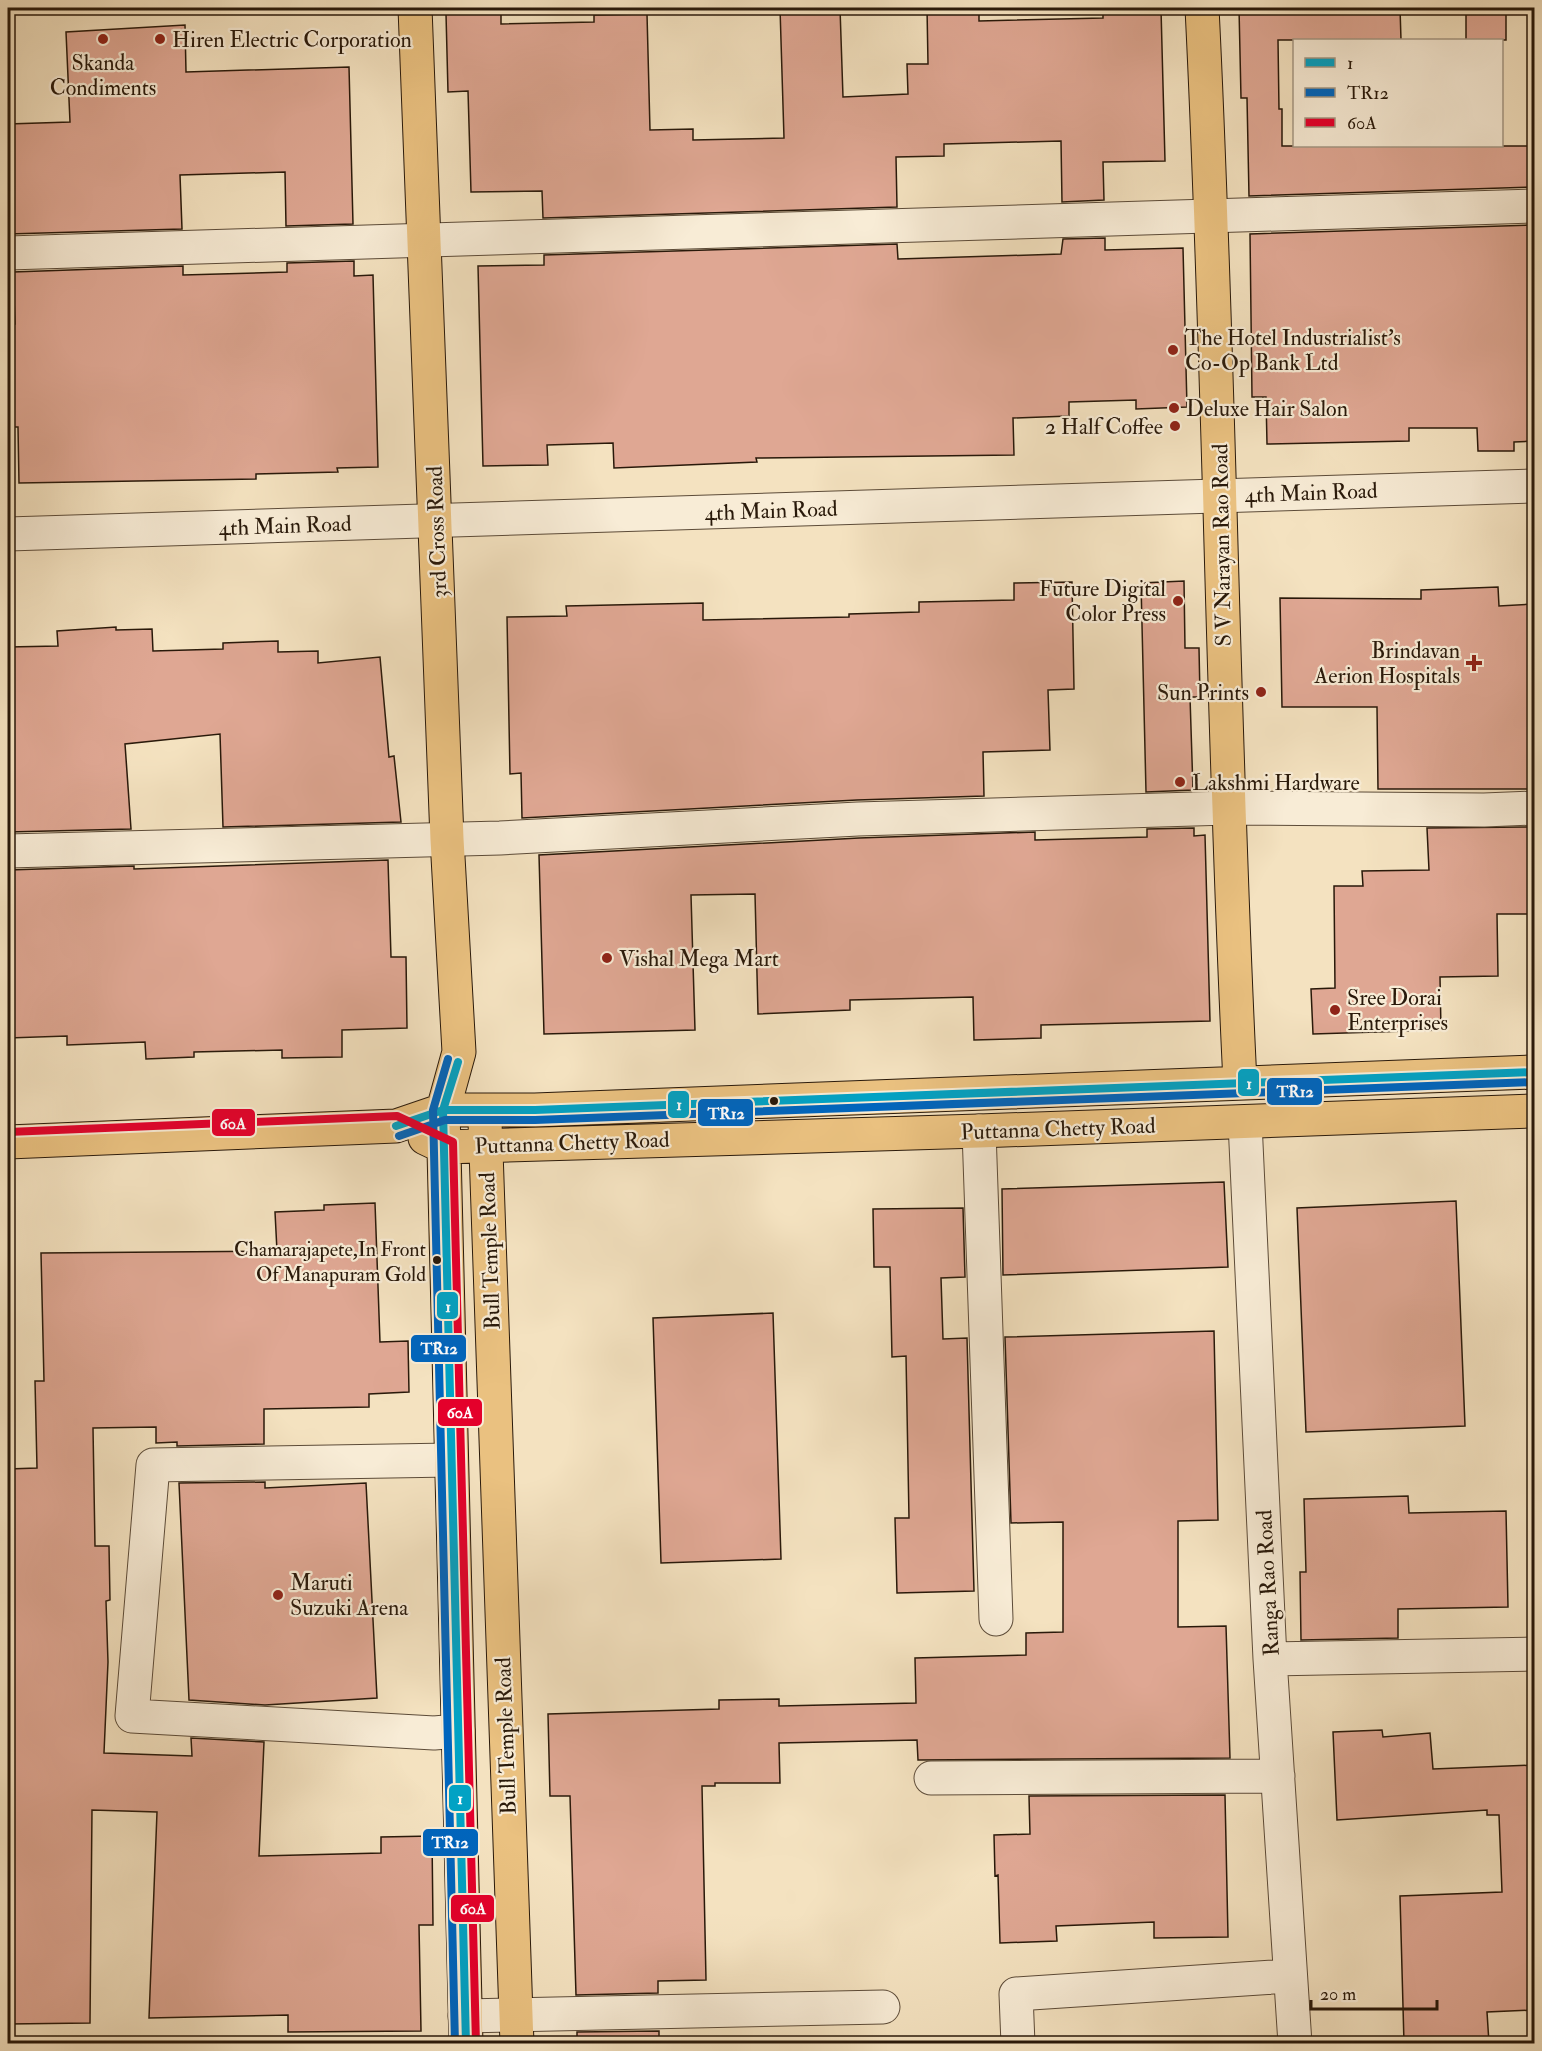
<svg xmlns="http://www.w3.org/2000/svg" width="1542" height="2051" font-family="'IM FELL Double Pica',serif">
<rect width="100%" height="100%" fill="#f4e2c0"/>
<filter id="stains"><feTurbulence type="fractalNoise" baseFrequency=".00333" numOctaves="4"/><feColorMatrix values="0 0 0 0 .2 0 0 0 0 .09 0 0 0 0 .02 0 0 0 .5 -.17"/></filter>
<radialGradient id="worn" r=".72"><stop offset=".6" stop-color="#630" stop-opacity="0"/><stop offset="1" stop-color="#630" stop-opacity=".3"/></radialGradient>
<!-- building -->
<path fill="#dfa793" stroke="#29190a" stroke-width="1.5" d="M 780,8 L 840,8 L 843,97 L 908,94 L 907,64 L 928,64 L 927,8 L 979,8 L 979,21 L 1103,18 L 1103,10 L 1161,9 L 1165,161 L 1103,162 L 1104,200 L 1062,202 L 1061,141 L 944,144 L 944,156 L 896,157 L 897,207 L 543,218 L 542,191 L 471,192 L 468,91 L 448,92 L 446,14 L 501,13 L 501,24 L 594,22 L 594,15 L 647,14 L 650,130 L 693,129 L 693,140 L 784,138 Z
M 1239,8 L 1400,8 L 1401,40 L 1278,40 L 1279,109 L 1282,109 L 1282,146 L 1534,146 L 1534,187 L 1249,196 L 1247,98 L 1241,98 Z
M 1466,8 L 1506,8 L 1506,40 L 1466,40 Z
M 185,25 L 186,72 L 349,67 L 353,224 L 286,226 L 285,172 L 180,175 L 182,229 L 8,234 L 8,124 L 70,122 L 66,32 Z
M 1534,225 L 1534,441 L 1514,442 L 1514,451 L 1478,451 L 1477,428 L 1409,428 L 1409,441 L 1267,444 L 1266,397 L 1252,397 L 1250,234 Z
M 1105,238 L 1105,250 L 1183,248 L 1187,407 L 1136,409 L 1136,400 L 1069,402 L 1069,416 L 1013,418 L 1014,455 L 756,458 L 757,462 L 614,468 L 613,443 L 547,445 L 548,465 L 483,466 L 478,266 L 544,265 L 544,255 L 897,244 L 898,259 L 1061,254 L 1063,239 Z
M 354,261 L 354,276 L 373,275 L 378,467 L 337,468 L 338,472 L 256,474 L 256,479 L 19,483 L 18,427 L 8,427 L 8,324 L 15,324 L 13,272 L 183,266 L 183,275 L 287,272 L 287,263 Z
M 1184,581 L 1185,648 L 1199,648 L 1200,697 L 1190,697 L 1193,790 L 1146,792 L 1141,583 Z
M 1072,582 L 1074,689 L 1048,690 L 1050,750 L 983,752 L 984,796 L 857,800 L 522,818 L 521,773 L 510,774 L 507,617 L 567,616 L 566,606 L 703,603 L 703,620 L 849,617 L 849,614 L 919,612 L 919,602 L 1014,600 L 1014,583 Z
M 1498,587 L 1499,606 L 1534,604 L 1534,789 L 1378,789 L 1377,707 L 1282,707 L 1280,598 L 1421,599 L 1421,590 Z
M 116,627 L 116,630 L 152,629 L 153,651 L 223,649 L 223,643 L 278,641 L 278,652 L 318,651 L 318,663 L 380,657 L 389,757 L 394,756 L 401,822 L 223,827 L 220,734 L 125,744 L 131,829 L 8,832 L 8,647 L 58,646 L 57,631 Z
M 1534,827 L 1534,914 L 1497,914 L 1498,976 L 1440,977 L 1441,1030 L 1313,1034 L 1311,989 L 1335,988 L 1334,886 L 1363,886 L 1362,871 L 1429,870 L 1427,828 Z
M 1194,828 L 1194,836 L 1205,835 L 1210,1021 L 1041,1025 L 1041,1038 L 974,1040 L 973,997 L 850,1000 L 850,1010 L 758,1014 L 755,894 L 691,895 L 695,1030 L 544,1034 L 539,855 L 859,838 L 1035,832 L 1035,840 L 1147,837 L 1147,829 Z
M 388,860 L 391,957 L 406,957 L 407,1028 L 342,1030 L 342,1057 L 282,1058 L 282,1050 L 194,1052 L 194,1057 L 146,1059 L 145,1042 L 67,1045 L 67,1036 L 8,1038 L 8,870 L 134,866 L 134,869 Z
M 1224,1182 L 1228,1267 L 1003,1275 L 1002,1189 Z
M 1456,1201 L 1465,1426 L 1306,1432 L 1297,1208 Z
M 375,1203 L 380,1342 L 408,1341 L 409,1392 L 369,1394 L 369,1407 L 264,1409 L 264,1444 L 177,1446 L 177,1442 L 156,1443 L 156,1427 L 93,1428 L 95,1546 L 109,1546 L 110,1600 L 106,1601 L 108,1662 L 104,1753 L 192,1756 L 191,1738 L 264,1742 L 259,1856 L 381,1853 L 381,1837 L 432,1836 L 433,1925 L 419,1925 L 421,2031 L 288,2032 L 288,2015 L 149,2018 L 157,1812 L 92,1810 L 90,2023 L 8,2024 L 8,1469 L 37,1468 L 35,1381 L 44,1381 L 41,1253 L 277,1251 L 275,1212 L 324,1210 L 324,1205 Z
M 963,1208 L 965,1277 L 941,1278 L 943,1339 L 967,1338 L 974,1591 L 897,1593 L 895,1518 L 909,1518 L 906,1356 L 892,1357 L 890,1267 L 874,1267 L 873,1209 Z
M 773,1313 L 781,1559 L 661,1563 L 653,1318 Z
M 1214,1331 L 1218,1520 L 1178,1521 L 1178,1627 L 1226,1626 L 1230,1758 L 918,1760 L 917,1740 L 779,1743 L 780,1783 L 715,1783 L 715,1786 L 702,1786 L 706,1980 L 658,1981 L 658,1993 L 576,1995 L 570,1796 L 550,1796 L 548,1714 L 719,1709 L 719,1700 L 779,1699 L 779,1706 L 916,1703 L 915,1658 L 1026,1655 L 1026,1633 L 1063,1632 L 1063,1522 L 1011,1523 L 1005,1337 Z
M 265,1482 L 265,1488 L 366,1483 L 377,1698 L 265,1705 L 189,1700 L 179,1483 Z
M 1408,1496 L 1409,1513 L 1506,1511 L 1508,1607 L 1398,1609 L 1398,1638 L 1301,1640 L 1300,1572 L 1306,1572 L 1304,1499 Z
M 1382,1730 L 1383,1737 L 1430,1733 L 1433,1769 L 1534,1765 L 1534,2010 L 1487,2012 L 1489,2043 L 1404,2043 L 1400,1896 L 1502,1892 L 1499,1815 L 1487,1815 L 1487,1810 L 1337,1820 L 1333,1732 Z
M 1225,1795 L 1228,1937 L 1154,1938 L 1154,1922 L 1056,1926 L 1057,1941 L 1000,1943 L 998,1875 L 995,1876 L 994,1835 L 1030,1834 L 1029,1796 Z
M 659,2031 L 659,2043 L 577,2043 L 577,2032 Z"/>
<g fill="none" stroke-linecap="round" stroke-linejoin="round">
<defs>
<path id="minor" d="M 8,253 L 1534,206
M 8,534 L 1534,486
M 8,851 L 500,838 L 858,819 L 1228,808 L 1484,810 L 1534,808
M 1245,1122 L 1270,1659 L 1295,2044
M 979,1131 L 996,1619
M 451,1460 L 153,1465 L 132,1716 L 434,1733 L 458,1731
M 1270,1659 L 1534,1654
M 931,1778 L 1278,1776
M 465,2016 L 883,2007
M 1018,2044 L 1016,1994 L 1289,1976"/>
<path id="major" d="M 415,8 L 447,839 L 459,1052 L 443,1110 L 466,2044
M 1202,8 C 1220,365 1222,724 1240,1082
M 485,1122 L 517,2044
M 425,1138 L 444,1147 L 979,1131 L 1534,1111
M 8,1142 L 396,1126 L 443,1110 L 535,1110 L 1534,1072"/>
</defs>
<!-- minor casing -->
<use href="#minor" stroke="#5c4b38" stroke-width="35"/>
<!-- major casing -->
<use href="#major" stroke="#29190a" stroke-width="35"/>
<!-- minor -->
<use href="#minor" stroke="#f8ecd6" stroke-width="33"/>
<!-- major -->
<use href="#major" stroke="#eac180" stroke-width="33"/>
<defs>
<path id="bus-1" d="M 458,1062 L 443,1110 L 466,2044
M 396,1126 L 443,1110 L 535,1110 L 1534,1072"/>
<path id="bus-2" d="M 448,1059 L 433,1110 L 455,2044
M 399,1136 L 445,1120 L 535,1120 L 1534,1082"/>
<path id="bus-3" d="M 8,1132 L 397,1116 L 453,1142 L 476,2044"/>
</defs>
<!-- bus-1 casing -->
<use href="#bus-1" stroke="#f8ecd6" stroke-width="12"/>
<!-- bus-2 casing -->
<use href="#bus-2" stroke="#f8ecd6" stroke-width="12"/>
<!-- bus-3 casing -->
<use href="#bus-3" stroke="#f8ecd6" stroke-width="12"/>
<!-- bus-1 -->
<use href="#bus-1" stroke="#02a2c4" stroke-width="8"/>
<!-- bus-2 -->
<use href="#bus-2" stroke="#0065bd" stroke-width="8"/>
<!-- bus-3 -->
<use href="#bus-3" stroke="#e4002b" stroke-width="8"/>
</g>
<!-- markers -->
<g fill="#8f2418" stroke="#f8ecd6" stroke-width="2">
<circle cx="103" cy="39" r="6"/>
<circle cx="160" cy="39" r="6"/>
<circle cx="1173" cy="350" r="6"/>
<circle cx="1174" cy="408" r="6"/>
<circle cx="1175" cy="426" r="6"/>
<circle cx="1178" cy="601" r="6"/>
<path d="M1471 654h6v6h6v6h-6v6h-6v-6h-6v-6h6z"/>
<circle cx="1261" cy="692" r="6"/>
<circle cx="1180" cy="782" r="6"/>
<circle cx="607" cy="958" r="6"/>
<circle cx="1335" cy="1010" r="6"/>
<circle cx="278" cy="1595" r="6"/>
</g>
<g fill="#29190a" stroke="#f8ecd6" stroke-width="2">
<circle cx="774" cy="1101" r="5"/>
<circle cx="437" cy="1260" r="5"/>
</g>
<g text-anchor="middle" stroke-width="4.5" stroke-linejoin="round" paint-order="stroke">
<!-- bus labels -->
<g font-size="20" fill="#29190a" stroke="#f8ecd6" text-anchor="end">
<text x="426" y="1256">Chamarajapete,In Front<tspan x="426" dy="25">Of Manapuram Gold</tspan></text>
</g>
<!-- poi labels -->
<g font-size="22" fill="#29190a" stroke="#f8ecd6" text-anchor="start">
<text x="172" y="47">Hiren Electric Corporation</text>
<text x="103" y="70" text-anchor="middle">Skanda<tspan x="103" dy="25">Condiments</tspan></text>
<text x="1185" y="345">The Hotel Industrialist's<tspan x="1185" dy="25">Co-Op Bank Ltd</tspan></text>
<text x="1186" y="416">Deluxe Hair Salon</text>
<text x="1163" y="434" text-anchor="end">2 Half Coffee</text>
<text x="1166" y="596" text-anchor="end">Future Digital<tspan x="1166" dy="25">Color Press</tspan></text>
<text x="1460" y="658" text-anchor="end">Brindavan<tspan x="1460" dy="25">Aerion Hospitals</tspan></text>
<text x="1249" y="700" text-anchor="end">Sun Prints</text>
<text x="1192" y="790">Lakshmi Hardware</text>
<text x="619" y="966">Vishal Mega Mart</text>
<text x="1347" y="1005">Sree Dorai<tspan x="1347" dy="25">Enterprises</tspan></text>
<text x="290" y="1590">Maruti<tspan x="290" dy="25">Suzuki Arena</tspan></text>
</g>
<!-- street labels -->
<g font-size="22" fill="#29190a" stroke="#f8ecd6">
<text transform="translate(1311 492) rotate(-2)" y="8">4th Main Road</text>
<text transform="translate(771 510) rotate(-2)" y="8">4th Main Road</text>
<text transform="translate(285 525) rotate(-2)" y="8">4th Main Road</text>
<text transform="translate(436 532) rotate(-92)" y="8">3rd Cross Road</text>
<text transform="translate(1221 545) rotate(-91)" y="8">S V Narayan Rao Road</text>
<text transform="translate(1058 1128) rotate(-2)" y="8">Puttanna Chetty Road</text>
<text transform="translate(572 1142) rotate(-2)" y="8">Puttanna Chetty Road</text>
<text transform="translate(489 1251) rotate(-92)" y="8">Bull Temple Road</text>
<text transform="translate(1267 1583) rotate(-93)" y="8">Ranga Rao Road</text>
<text transform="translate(505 1736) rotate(-92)" y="8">Bull Temple Road</text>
</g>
</g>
<g stroke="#f8ecd6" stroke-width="2">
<rect x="1237" y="1068" width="23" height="29" rx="6" fill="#02a2c4"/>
<rect x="1266" y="1077" width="57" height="29" rx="6" fill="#0065bd"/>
<rect x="667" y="1090" width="23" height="29" rx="6" fill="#02a2c4"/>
<rect x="697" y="1098" width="57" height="29" rx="6" fill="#0065bd"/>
<rect x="211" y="1108" width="45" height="29" rx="6" fill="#e4002b"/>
<rect x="436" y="1291" width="23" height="29" rx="6" fill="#02a2c4"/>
<rect x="410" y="1334" width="57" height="29" rx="6" fill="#0065bd"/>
<rect x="437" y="1398" width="46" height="29" rx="6" fill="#e4002b"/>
<rect x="448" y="1784" width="24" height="28" rx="6" fill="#02a2c4"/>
<rect x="422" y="1828" width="57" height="29" rx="6" fill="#0065bd"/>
<rect x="450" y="1894" width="45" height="29" rx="6" fill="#e4002b"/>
</g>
<g font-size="16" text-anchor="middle" font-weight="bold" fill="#fff">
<text x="1249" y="1089">1</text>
<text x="1295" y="1097">TR12</text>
<text x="679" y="1110">1</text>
<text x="726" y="1119">TR12</text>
<text x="233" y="1129">60A</text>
<text x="448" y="1312">1</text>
<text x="439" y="1354">TR12</text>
<text x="460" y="1418">60A</text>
<text x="460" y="1804">1</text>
<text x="450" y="1848">TR12</text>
<text x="473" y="1914">60A</text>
</g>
<!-- margin -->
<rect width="1542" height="2051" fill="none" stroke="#f4e2c0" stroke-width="30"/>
<rect x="9" y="9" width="1524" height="2033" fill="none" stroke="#29190a" stroke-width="3"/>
<rect x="15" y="15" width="1512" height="2021" fill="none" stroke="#29190a" stroke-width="1.5"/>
<!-- legend -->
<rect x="1293" y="39" width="210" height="108" fill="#f8ecd6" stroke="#a59884" stroke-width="1.5"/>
<rect x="1305" y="58" width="30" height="9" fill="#02a2c4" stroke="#a59884" stroke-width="1.5"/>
<text x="1347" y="69" font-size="18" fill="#29190a">1</text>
<rect x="1305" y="88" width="30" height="9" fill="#0065bd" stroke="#a59884" stroke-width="1.5"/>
<text x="1347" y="99" font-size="18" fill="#29190a">TR12</text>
<rect x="1305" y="118" width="30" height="9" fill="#e4002b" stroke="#a59884" stroke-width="1.5"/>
<text x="1347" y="129" font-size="18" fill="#29190a">60A</text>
<!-- scale -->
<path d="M1311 2000v9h126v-9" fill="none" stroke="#29190a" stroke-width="3"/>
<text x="1320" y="2000" font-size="18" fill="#29190a" stroke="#f8ecd6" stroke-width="4.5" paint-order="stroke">20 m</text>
<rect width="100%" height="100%" filter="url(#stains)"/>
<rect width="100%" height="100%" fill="url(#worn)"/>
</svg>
